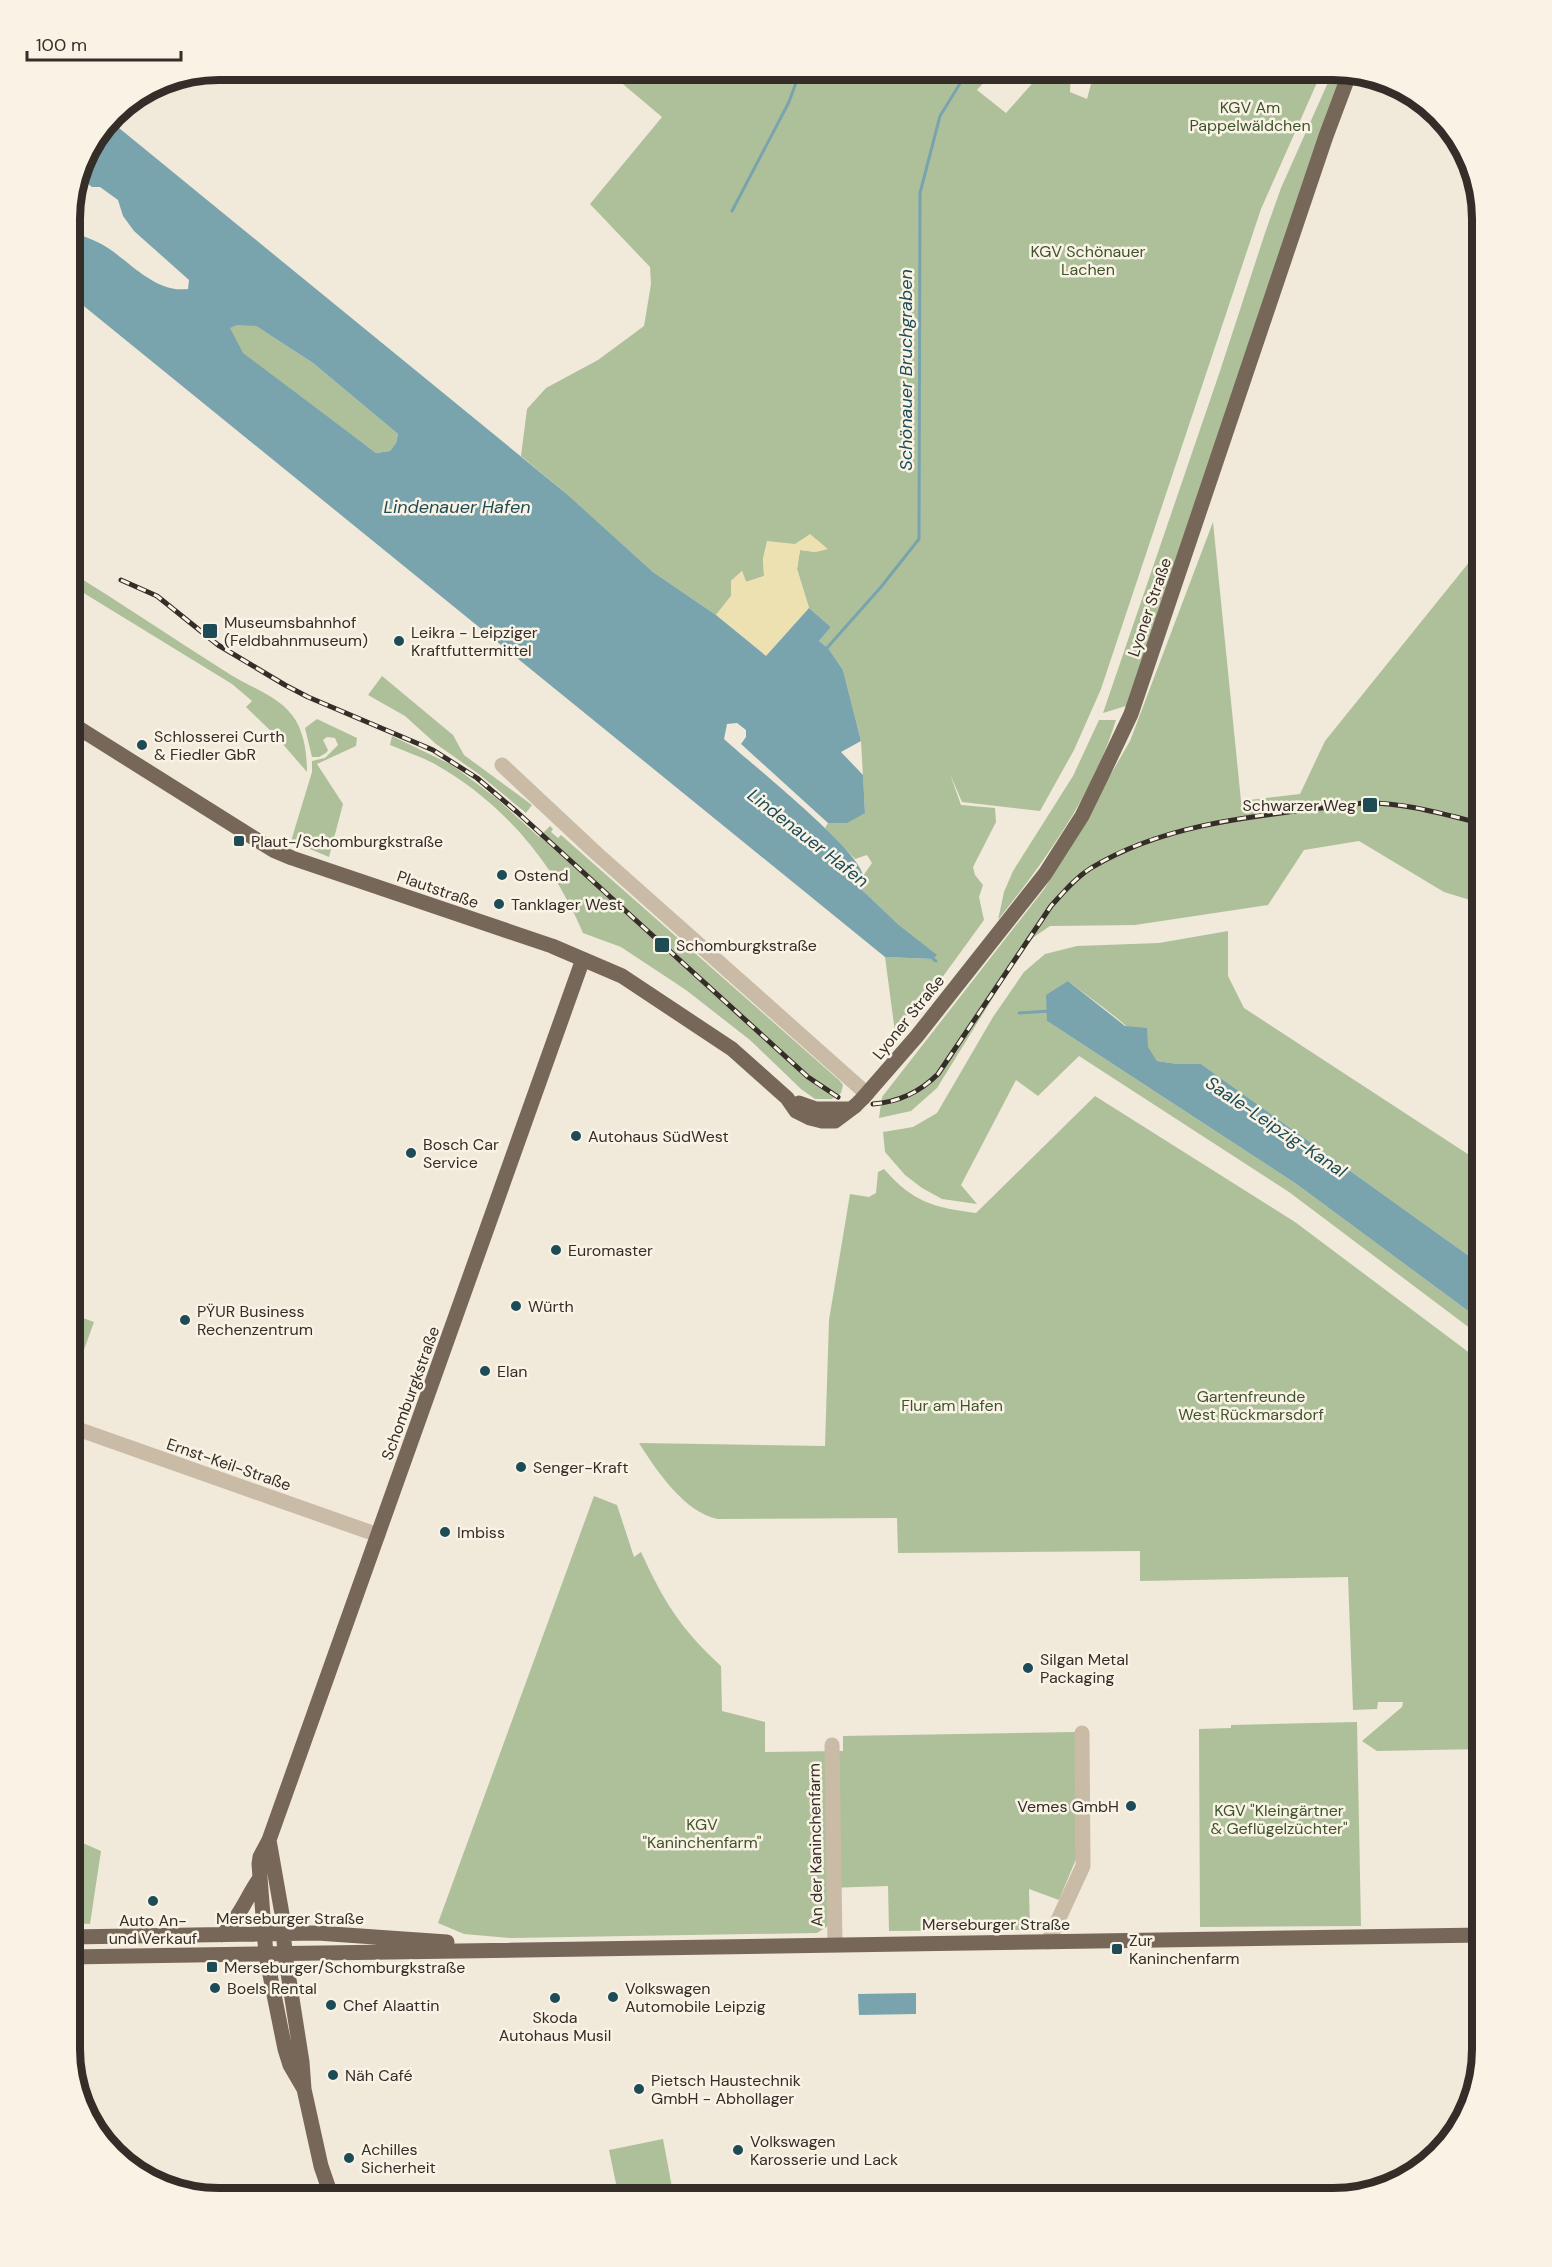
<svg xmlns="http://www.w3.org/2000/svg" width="1552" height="2267" font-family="'DM Sans',sans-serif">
<rect width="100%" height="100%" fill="#f1e9da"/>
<!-- green -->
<path fill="#aec09a" d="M 605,69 L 996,69 L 977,90 L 1006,113 L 1045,69 L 1071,69 L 1070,92 L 1087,99 L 1095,69 L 1323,69 L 1261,209 L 1101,689 L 1074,750 L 1040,811 L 962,802 L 950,774 L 961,805 L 995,808 L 996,822 L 973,867 L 975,875 L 983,885 L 979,897 L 984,920 L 928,997 L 922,993 L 895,1032 L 885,957 L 933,959 L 936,955 L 899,925 L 861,889 L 863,876 L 872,863 L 867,855 L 855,859 L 825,828 L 828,823 L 847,822 L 865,812 L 861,741 L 843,670 L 828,648 L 819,641 L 831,627 L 809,608 L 797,569 L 800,550 L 816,552 L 795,544 L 763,558 L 764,576 L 746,582 L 742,571 L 731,581 L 731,596 L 716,615 L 653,572 L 568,495 L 521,456 L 527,409 L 546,388 L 598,360 L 644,326 L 651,284 L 650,267 L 590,204 L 662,117 Z
M 1334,69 L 1344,70 L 1126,706 L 1103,713 L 1220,371 L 1265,233 L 1281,188 Z
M 207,314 L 256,326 L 313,363 L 398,434 L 396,443 L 390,451 L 376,453 L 269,374 L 271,383 L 201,318 Z
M 1213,522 L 1241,801 L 1300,794 L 1325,741 L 1483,545 L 1483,706 L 1479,710 L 1483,709 L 1483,904 L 1444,892 L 1359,841 L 1304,850 L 1268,905 L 1135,925 L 1050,926 L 1034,937 L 1023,949 L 937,1088 L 911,1111 L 879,1118 L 882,1097 L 1045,888 L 1130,741 Z
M 69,571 C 124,605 177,641 231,675 C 252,688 278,696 292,715 C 304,730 307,753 307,772 L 275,735 L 246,707 L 252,701 L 232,684 L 69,584 Z
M 382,676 L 453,735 L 464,755 L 532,805 L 526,813 L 480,775 L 436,744 L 405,716 L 368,695 Z
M 317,719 L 357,738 L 356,746 L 317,764 L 343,804 L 329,857 L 291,841 L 312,772 L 312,761 L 325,758 L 338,745 L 335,738 L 327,737 L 323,740 L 328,750 L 326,753 L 319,757 L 312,757 L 305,728 Z
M 1099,720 L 1116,720 C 1092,796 1047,858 998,920 L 1004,892 L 1013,871 L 1073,776 Z
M 392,736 L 452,765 L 496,798 L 539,837 L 550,826 L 553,829 L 551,832 L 558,838 L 561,835 L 840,1081 L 843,1085 L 841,1093 L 832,1099 L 815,1099 L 801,1089 L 750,1040 L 686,990 L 621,947 L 583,933 C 553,861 501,801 433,763 C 419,756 404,751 390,745 Z
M 1228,931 L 1228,976 L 1244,1008 L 1483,1164 L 1483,1266 L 1201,1064 L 1178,1064 L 1157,1061 C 1136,1028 1099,1005 1068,981 L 1047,1021 L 1295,1183 L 1483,1322 L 1483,1338 L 1289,1192 L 1079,1056 L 1038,1096 L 1016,1080 L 961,1185 L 977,1204 L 942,1199 L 922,1188 L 905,1175 L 885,1152 L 883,1132 L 913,1127 L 937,1113 L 993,1017 L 1024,972 L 1045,954 L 1077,946 L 1159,943 Z
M 1095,1096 L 1295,1222 L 1483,1363 L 1483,1749 L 1377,1751 L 1362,1741 L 1402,1707 L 1403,1702 L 1378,1702 L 1377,1709 L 1353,1710 L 1348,1577 L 1140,1581 L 1140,1551 L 898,1553 L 897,1518 L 718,1519 C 685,1513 656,1470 639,1443 L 825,1446 L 829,1320 L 850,1194 L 869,1197 L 876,1193 L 878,1172 L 884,1169 C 914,1203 933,1207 976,1213 Z
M 69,1313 L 94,1322 L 69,1391 Z
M 594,1496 L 617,1505 L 634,1557 L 641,1552 C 664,1602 680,1628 721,1666 L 722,1711 L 765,1722 L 765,1752 L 843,1751 L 843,1736 L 1075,1732 L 1076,1859 L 1059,1900 L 1029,1889 L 1030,1930 L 889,1931 L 888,1886 L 828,1888 L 828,1926 L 817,1933 L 510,1938 L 464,1934 L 438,1923 Z
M 1357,1722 L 1361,1926 L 1200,1927 L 1199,1729 L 1231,1728 L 1231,1725 Z
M 69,1837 L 101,1851 L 90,1924 L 69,1923 Z
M 663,2139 L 674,2198 L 619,2198 L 609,2150 Z"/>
<!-- sand -->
<path fill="#ede0b1" d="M 810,534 L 828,549 L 816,552 L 800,550 L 797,569 L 809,608 L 766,656 L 716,615 L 731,596 L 731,581 L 742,571 L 746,582 L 764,576 L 763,558 L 767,541 L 795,544 Z"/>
<!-- water -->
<path fill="#79a4ae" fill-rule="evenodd" d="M 108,119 L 568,495 L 653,572 L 716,615 L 766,656 L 809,608 L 831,627 L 819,641 L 828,648 L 843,670 L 861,741 L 841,752 L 863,775 L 865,813 L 847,823 L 828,823 L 741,744 L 746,737 L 746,730 L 737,723 L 727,724 L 724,739 C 750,763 857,848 863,875 C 864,879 862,885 861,889 L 899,925 L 937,955 L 933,959 L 885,957 L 69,294 L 69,231 C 83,236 96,240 108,248 C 132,264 156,293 188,289 L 189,280 L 134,231 L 123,216 L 118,200 L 100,187 L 92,187 L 81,178 C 76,156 96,136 108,119 ZM 237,325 L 256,326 L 313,363 L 398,434 L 396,443 L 390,451 L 376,453 L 243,353 L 230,328 Z
M 1068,981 L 1125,1026 L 1147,1028 L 1148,1047 L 1157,1061 L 1178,1064 L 1201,1064 L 1483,1266 L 1483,1322 L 1295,1183 L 1047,1021 L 1046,995 Z
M 916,1993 L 916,2014 L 859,2015 L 858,1994 Z"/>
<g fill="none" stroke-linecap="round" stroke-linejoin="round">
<!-- stream -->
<path stroke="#79a4ae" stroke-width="3" d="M 732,211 L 789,102 L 801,69
M 826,649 L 881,587 L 919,539 L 920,193 L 940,116 L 969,69
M 933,959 L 936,961
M 1019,1013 L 1050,1011"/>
<!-- minor -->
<path stroke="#c9bba6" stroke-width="15" d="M 69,753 L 82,730
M 502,765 L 596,853 L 867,1094
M 69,1426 L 378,1535
M 832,1745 L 835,1944
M 1048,1942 L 1083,1866 L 1082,1733"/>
<!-- major -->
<path stroke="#776758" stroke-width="15" d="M 69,722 L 273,850 L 292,858 L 552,946 L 622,976 L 732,1049 L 787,1098 L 796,1111 L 810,1118 L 822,1121 L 835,1121 L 855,1106
M 863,1098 L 917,1036 L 1045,874 L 1082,816 L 1103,773 L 1131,714 L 1326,136 L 1350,72
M 799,1103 L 816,1109 L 851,1109
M 269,1840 L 282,1914 L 285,1954 L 302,2062 L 304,2089 L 321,2166 L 332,2198
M 222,1935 C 239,1919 247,1896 260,1878
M 69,1937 L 317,1933 L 447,1942
M 69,1957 L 1483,1935
M 304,2089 L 290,2065 L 285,2049 L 266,1955 L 259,1864 L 260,1857 L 269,1840 L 583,959"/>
<defs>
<path id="rail" d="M 121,580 L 157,596 L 218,645 L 285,685 L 308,697 L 433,750 L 477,778 L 517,812 L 808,1077 L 838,1097
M 873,1104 C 899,1102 920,1092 938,1074 L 1051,906 C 1063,893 1075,878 1091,868 C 1172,819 1271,815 1363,803 C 1404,802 1443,814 1483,824"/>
</defs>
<!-- rail casing -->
<use href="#rail" stroke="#352d27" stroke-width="5"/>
<!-- rail -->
<use href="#rail" stroke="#f9f3e6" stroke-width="3" stroke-dasharray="9" stroke-linecap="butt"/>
<!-- major-bridge -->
<path stroke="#776758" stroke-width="15" d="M 855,1106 L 863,1098"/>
</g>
<!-- markers -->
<g fill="#1d4b56" stroke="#f9f3e6" stroke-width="2">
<rect x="202" y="623" width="16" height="16" rx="3"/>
<circle cx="399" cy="641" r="6"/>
<circle cx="142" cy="745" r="6"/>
<rect x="1362" y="797" width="16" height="16" rx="3"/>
<rect x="233" y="835" width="12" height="12" rx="3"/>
<circle cx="502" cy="875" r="6"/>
<circle cx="499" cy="904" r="6"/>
<rect x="654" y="937" width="16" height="16" rx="3"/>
<circle cx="576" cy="1136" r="6"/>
<circle cx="411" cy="1153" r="6"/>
<circle cx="556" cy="1250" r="6"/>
<circle cx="516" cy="1306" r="6"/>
<circle cx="185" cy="1320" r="6"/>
<circle cx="485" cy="1371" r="6"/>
<circle cx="521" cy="1467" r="6"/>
<circle cx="445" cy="1532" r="6"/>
<circle cx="1028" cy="1668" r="6"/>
<circle cx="1131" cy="1806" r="6"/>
<circle cx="153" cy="1901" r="6"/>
<rect x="1111" y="1943" width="12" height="12" rx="3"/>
<rect x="206" y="1961" width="12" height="12" rx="3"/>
<circle cx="215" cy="1988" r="6"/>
<circle cx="613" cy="1997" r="6"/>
<circle cx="555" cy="1998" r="6"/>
<circle cx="331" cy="2005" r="6"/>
<circle cx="333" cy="2075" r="6"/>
<circle cx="639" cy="2089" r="6"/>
<circle cx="738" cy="2150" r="6"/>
<circle cx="349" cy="2158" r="6"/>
</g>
<g text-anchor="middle" stroke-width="5" stroke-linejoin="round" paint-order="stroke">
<!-- park labels -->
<g font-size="16" fill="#3f532b" stroke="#f9f3e6">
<text x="1250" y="113">KGV Am<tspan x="1250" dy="18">Pappelwäldchen</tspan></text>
<text x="1088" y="257">KGV Schönauer<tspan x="1088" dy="18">Lachen</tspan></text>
<text x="1251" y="1402">Gartenfreunde<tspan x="1251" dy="18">West Rückmarsdorf</tspan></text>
<text x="952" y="1411">Flur am Hafen</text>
<text x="1279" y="1816">KGV "Kleingärtner<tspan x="1279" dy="18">&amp; Geflügelzüchter"</tspan></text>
<text x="702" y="1830">KGV<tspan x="702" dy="18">"Kaninchenfarm"</tspan></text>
</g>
<!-- street labels -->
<g font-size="16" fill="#352d27" stroke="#f9f3e6">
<text transform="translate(1149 607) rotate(-71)" y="6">Lyoner Straße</text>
<text transform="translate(438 889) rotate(19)" y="6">Plautstraße</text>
<text transform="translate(908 1017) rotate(-51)" y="6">Lyoner Straße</text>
<text transform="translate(410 1393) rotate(-70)" y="6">Schomburgkstraße</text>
<text transform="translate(229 1464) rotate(19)" y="6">Ernst-Keil-Straße</text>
<text transform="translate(815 1845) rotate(-91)" y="6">An der Kaninchenfarm</text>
<text x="290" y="1924">Merseburger Straße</text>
<text x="996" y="1930">Merseburger Straße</text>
</g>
<!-- poi labels -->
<g font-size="16" fill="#352d27" stroke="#f9f3e6" text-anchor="start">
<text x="224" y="628">Museumsbahnhof<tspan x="224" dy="18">(Feldbahnmuseum)</tspan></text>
<text x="411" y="638">Leikra - Leipziger<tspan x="411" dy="18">Kraftfuttermittel</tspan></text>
<text x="154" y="742">Schlosserei Curth<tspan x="154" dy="18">&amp; Fiedler GbR</tspan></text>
<text x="1356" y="811" text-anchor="end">Schwarzer Weg</text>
<text x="251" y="847">Plaut-/Schomburgkstraße</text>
<text x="514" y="881">Ostend</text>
<text x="511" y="910">Tanklager West</text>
<text x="676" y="951">Schomburgkstraße</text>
<text x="588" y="1142">Autohaus SüdWest</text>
<text x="423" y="1150">Bosch Car<tspan x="423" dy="18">Service</tspan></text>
<text x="568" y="1256">Euromaster</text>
<text x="528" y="1312">Würth</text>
<text x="197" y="1317">PŸUR Business<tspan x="197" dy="18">Rechenzentrum</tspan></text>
<text x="497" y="1377">Elan</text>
<text x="533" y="1473">Senger-Kraft</text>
<text x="457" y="1538">Imbiss</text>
<text x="1040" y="1665">Silgan Metal<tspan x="1040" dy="18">Packaging</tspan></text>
<text x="1119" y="1812" text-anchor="end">Vemes GmbH</text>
<text x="153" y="1926" text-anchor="middle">Auto An-<tspan x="153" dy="18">und Verkauf</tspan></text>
<text x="1129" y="1946">Zur<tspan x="1129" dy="18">Kaninchenfarm</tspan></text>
<text x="224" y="1973">Merseburger/Schomburgkstraße</text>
<text x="227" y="1994">Boels Rental</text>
<text x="625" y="1994">Volkswagen<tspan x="625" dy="18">Automobile Leipzig</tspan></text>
<text x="343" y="2011">Chef Alaattin</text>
<text x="555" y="2023" text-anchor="middle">Skoda<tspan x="555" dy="18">Autohaus Musil</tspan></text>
<text x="345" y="2081">Näh Café</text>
<text x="651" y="2086">Pietsch Haustechnik<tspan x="651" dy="18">GmbH - Abhollager</tspan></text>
<text x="750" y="2147">Volkswagen<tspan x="750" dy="18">Karosserie und Lack</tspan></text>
<text x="361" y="2155">Achilles<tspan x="361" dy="18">Sicherheit</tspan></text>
</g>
<!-- water labels -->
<g font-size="18" font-style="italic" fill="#1d4b56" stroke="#f9f3e6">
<text transform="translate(906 370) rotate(-90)" y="6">Schönauer Bruchgraben</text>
<text x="457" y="513">Lindenauer Hafen</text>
<text transform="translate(808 838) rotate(38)" y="6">Lindenauer Hafen</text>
<text transform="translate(1276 1127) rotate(34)" y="6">Saale-Leipzig-Kanal</text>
</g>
</g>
<!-- crop -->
<path d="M0 0H1552V2267H0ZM219 80H1333A139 139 0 0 1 1472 219V2049A139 139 0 0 1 1333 2188H219A139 139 0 0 1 80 2049V219A139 139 0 0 1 219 80Z" fill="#f9f3e6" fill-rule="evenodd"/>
<path fill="none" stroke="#352d27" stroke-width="8" d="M219 80H1333A139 139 0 0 1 1472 219V2049A139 139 0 0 1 1333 2188H219A139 139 0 0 1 80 2049V219A139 139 0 0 1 219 80Z"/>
<!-- scale -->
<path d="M27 51v9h154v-9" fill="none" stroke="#352d27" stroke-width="3"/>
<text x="36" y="51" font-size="18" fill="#352d27" stroke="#f9f3e6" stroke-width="4.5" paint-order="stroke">100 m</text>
</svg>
